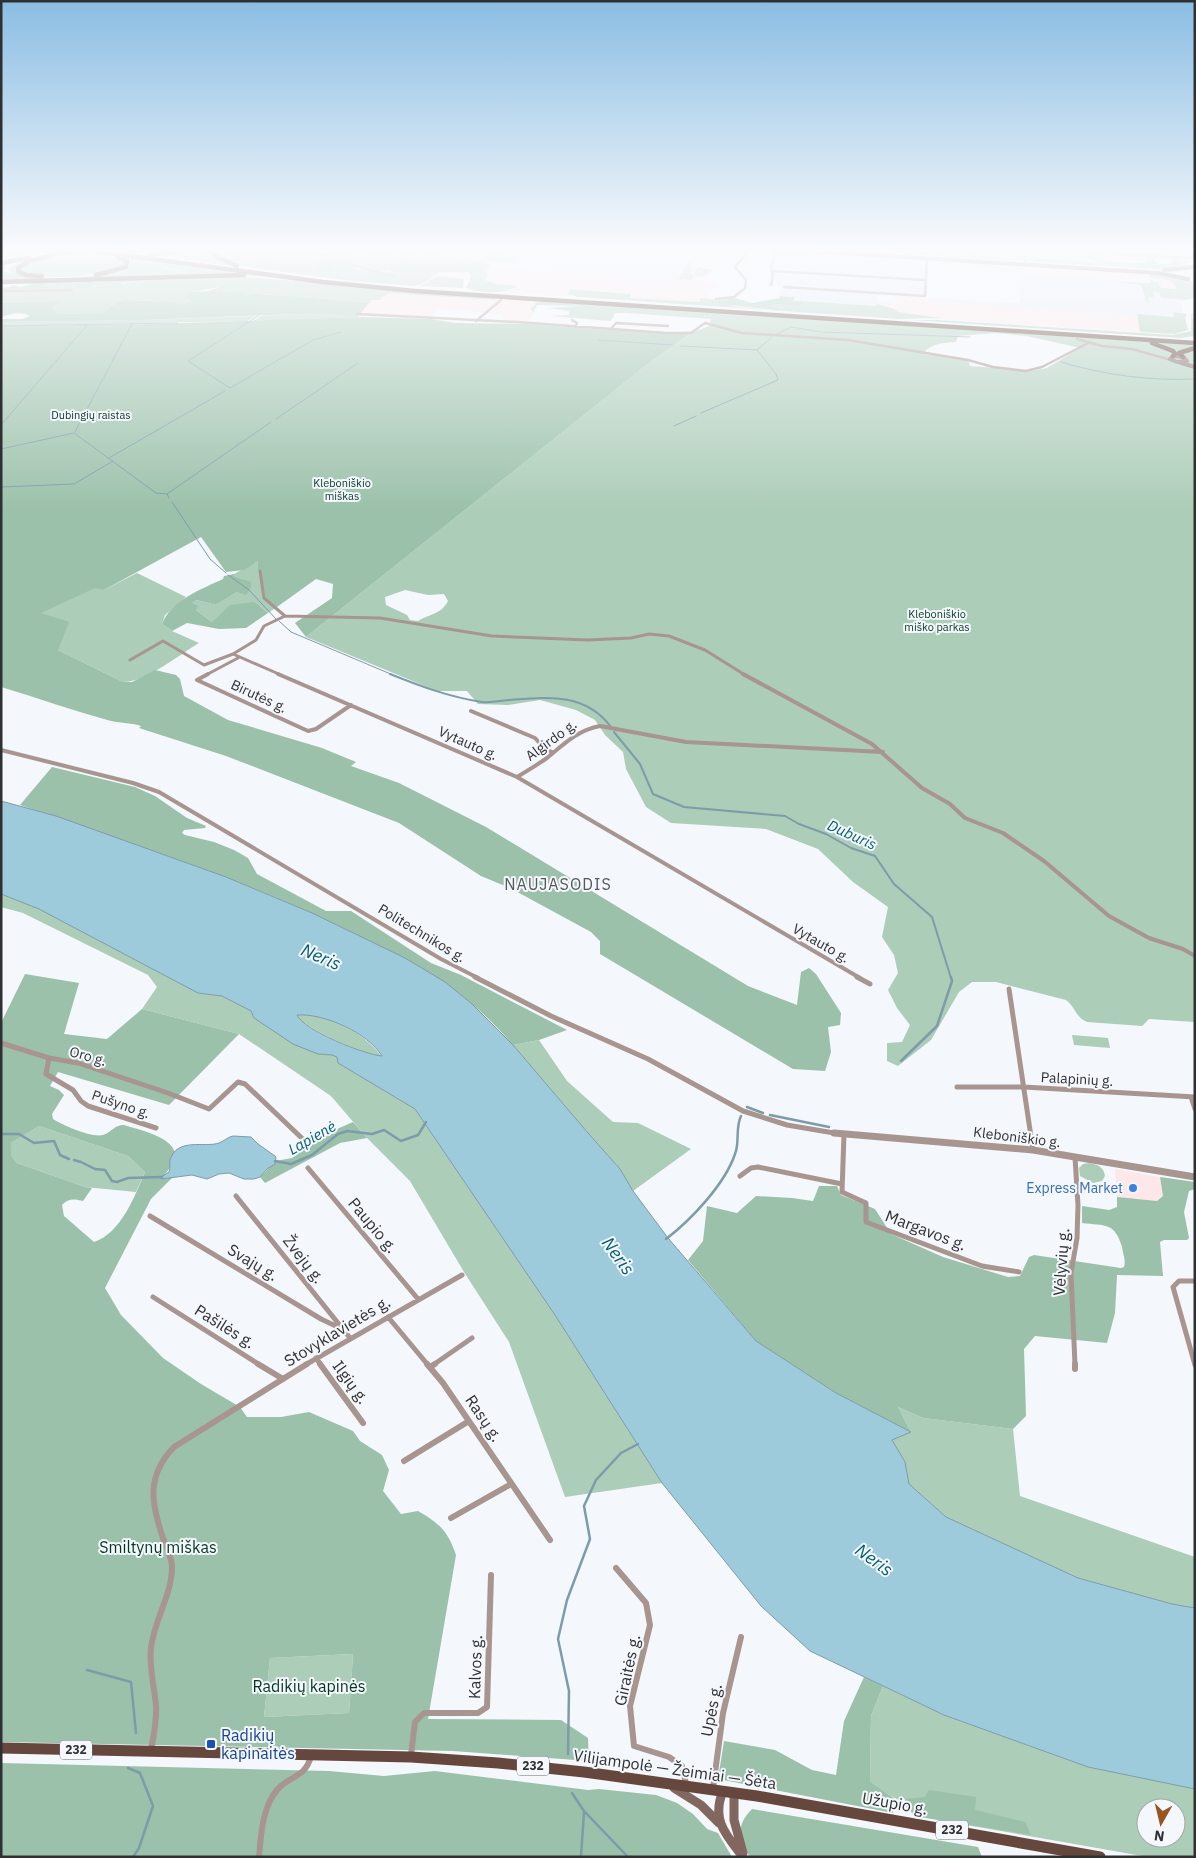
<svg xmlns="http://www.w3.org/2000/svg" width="1196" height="1858" font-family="'IBM Plex Sans',sans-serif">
<rect width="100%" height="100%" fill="#f4f7fb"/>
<!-- commercial -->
<path fill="#fde7e9" d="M 650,251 L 728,251 L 726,253 L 734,255 L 728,260 L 720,259 L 718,261 L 693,258 L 692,255 L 649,252 Z
M 809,254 L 916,261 L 924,262 L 926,266 L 808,258 Z
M 944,261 L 1146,273 L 1147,278 L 1150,278 L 1149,273 L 1166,274 L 1181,290 L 1158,289 L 1156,284 L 1021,275 L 1020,271 L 943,266 Z
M 492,268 L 597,273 L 691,280 L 694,275 L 715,280 L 710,283 L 718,286 L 709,294 L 707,299 L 701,298 L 699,302 L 629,298 L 631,294 L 576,289 L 571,295 L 579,297 L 502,292 L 510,291 L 516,286 L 497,284 L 485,280 Z
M 389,293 L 491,300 L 494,298 L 548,301 L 537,305 L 535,312 L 527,324 L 504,324 L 506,320 L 502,319 L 505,314 L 438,309 L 431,319 L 358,317 L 372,300 L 379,300 Z
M 894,295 L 933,298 L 933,301 L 1137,314 L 1140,332 L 928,318 L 898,312 L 895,309 L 877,304 L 877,300 L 896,304 L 897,297 Z
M 1115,1169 L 1160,1177 L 1163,1196 L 1157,1201 L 1117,1197 Z"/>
<!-- built -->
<path fill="#e3ecf5" d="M 522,251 L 650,251 L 650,252 L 689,255 L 680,279 L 675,279 L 597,273 L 544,271 L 548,265 L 512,263 Z
M 772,256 L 926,266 L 924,295 L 878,294 L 876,306 L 793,301 L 794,297 L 779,296 L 784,286 L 767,285 Z
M 1021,275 L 1156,284 L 1161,298 L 1185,300 L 1181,302 L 1183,313 L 1173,312 L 1174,317 L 933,302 L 933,298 L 1020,303 Z"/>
<!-- green -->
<path fill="#accdb8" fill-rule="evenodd" d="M 1,251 L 60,251 L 1,259 Z
M 82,251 L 119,258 L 124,260 L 126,265 C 95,276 51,283 20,271 L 19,267 L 22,265 L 42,258 Z
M 187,251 L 189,251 L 168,255 L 192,254 L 194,251 L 209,251 L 213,256 L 231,266 L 156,255 Z
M 213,251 L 244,251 L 248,255 L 233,255 L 258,256 L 253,263 L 266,263 L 273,256 L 261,254 C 292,242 327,258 357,267 L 356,268 L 390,277 L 400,275 L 388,270 L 379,271 L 307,251 L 349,251 L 362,258 L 373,251 L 390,251 L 390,252 L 397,254 L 400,263 L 407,263 L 422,254 L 481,261 L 489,255 L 462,251 L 522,251 L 512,263 L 483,261 L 490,265 L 486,271 L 488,274 L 485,280 L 497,284 L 517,286 C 504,295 480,293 466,288 L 471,276 L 468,272 L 440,272 L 424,283 L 413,286 L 344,280 L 240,266 L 227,262 Z
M 777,251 L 834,254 L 834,255 L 809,254 L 808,258 L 776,256 Z
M 921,251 L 950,252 L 946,253 L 948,255 L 964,256 L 966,256 L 962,251 L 976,251 L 976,254 L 1012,259 L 1022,258 L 1024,261 L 908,254 L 909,252 Z
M 1064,251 L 1096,251 L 1111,255 L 1104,256 L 1105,262 L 1139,263 L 1135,266 L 1138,267 L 1171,267 L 1185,264 L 1179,262 L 1179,258 L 1190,260 L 1185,264 L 1187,265 L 1165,270 L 1027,261 L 1027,257 L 1096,263 L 1092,259 L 1081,258 L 1079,256 L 1082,256 L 1081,253 L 1074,256 L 1072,252 Z
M 122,256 L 278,277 L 235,275 L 95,279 C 111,275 130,274 141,262 L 161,264 L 163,268 L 186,271 L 213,270 L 142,260 L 135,261 C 128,271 118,273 106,274 L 120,271 L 130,266 L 129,260 Z
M 687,262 L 692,262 L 690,268 L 692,269 L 691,275 L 694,275 L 698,267 L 713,270 L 702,277 L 694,275 L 692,280 L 675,279 L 680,278 Z
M 1149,273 L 1178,277 L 1195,282 L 1195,298 L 1185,300 L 1161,298 L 1159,292 L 1153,292 L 1154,297 L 1148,297 L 1149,303 L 1147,302 L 1141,285 L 1116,282 L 1151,283 L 1151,278 L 1153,281 L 1158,282 L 1161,288 L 1177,289 C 1172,278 1162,280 1150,277 Z
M 235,276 L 494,298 L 497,300 L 389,293 L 379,300 L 372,300 L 369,303 L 293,296 L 263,294 L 246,296 L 245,292 L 248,290 L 222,292 L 223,287 C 211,288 201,291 188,292 L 186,300 L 192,301 L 184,306 L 158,301 L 126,300 L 118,301 L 105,311 L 96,313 L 55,314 L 52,307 L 60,302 L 58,301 L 1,303 L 1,291 L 41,289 L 42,282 L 72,281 L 77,284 L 117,281 L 123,284 L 135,281 Z
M 438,276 L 464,279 L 463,288 L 420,286 Z
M 570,289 L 631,294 L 630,298 L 699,302 L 701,298 L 719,300 L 717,301 L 736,307 L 777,310 L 763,306 L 776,304 L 801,307 L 803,301 L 876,306 L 877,304 L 895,309 L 898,312 L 941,318 L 899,319 L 579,297 L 568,294 Z
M 542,301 L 1195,345 L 1195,1022 L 1149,1019 L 1142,1026 L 1087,1022 C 1074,1016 1076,1007 1066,1000 L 996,982 L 972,982 L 959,992 L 931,1040 L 898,1066 L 887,1061 L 887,1043 L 902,1042 L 910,1025 L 897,1008 L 888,990 L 898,973 L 894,955 L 882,937 L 888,907 L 853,882 L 818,849 L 766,829 L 671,823 L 646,807 L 626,769 L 623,752 L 605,735 L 595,720 L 576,710 L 540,700 L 508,705 L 478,704 L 467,691 L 437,691 L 306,637 L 649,363 L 691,333 L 712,325 L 710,323 L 711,319 L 627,313 L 615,313 L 611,321 L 551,316 L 569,315 L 569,311 L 548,308 L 581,306 L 537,305 L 533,313 L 531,308 L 536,304 L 533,304 ZM 995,333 L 1027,336 L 1080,348 L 1047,368 L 1032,371 L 970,366 L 969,362 L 965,360 L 923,354 C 930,343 945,343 956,342 L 958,336 ZM 405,590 L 428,595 L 444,594 L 448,601 C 442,614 429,614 418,621 L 410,620 L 407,615 L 386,605 L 385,597 Z
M 1173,312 L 1187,314 L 1185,317 L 1188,330 L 1175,334 L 1140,332 L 1137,314 L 1174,317 Z
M 297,314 L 359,315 L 358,317 L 253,321 L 261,316 Z
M 1191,314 L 1195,314 L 1192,317 L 1195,319 L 1195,336 L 1181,338 L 911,320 L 938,320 L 1173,335 L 1191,331 Z
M 256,316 L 247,321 L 1,326 L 1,322 L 142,320 Z
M 258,561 L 277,607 L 268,613 L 255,602 L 212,622 L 196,610 L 191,603 L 196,600 L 216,605 L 237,592 L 234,574 Z
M 137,573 L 186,597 L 165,615 L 162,624 L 172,631 L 199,643 C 179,655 146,682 123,682 L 58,650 L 40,613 L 95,587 L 104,590 Z
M 1,894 L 39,909 L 198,993 L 222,996 L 252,1011 L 254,1018 L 318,1054 L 332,1055 L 337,1057 L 338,1063 L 415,1109 L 555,1315 L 662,1483 L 565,1497 L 509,1342 L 464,1272 L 410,1181 L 367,1138 L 331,1096 L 239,1034 L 142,1009 L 157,987 L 148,975 L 23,913 L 1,907 Z
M 296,1015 C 325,1013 366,1033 382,1057 C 364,1054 306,1030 296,1015 Z
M 1072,1035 L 1108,1038 L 1110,1048 L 1074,1045 Z
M 539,1040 L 567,1081 L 613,1122 L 638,1123 L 691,1149 L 633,1191 L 620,1169 L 588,1133 L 513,1045 Z
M 39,1126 L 128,1156 L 145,1172 L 136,1192 L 85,1187 L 17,1163 L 11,1155 L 11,1143 Z
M 1089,1163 C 1097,1164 1104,1167 1105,1176 L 1102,1181 L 1093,1183 L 1080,1176 L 1079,1168 L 1083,1164 Z
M 898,1407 L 923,1418 L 1013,1429 L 1020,1496 L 1195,1557 L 1195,1608 L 1172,1604 L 1078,1578 L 946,1517 L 909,1484 L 905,1462 L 892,1440 L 911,1432 Z
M 353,1654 L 349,1713 L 264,1717 L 270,1658 Z
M 883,1686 L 944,1715 L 1088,1767 L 1195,1789 L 1195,1857 L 1148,1857 L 915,1816 L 906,1806 L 905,1799 L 898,1800 L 870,1783 L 871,1716 ZM 1146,1808 L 1176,1808 L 1176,1838 L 1146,1838 Z"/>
<!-- forest -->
<path fill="#9bc1aa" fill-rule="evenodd" d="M 244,251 L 270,251 L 262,254 L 273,256 L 266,263 L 253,263 L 258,256 C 248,256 244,263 233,255 L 235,253 L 247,255 Z
M 303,251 C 326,251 353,264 374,270 C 383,272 391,271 401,275 L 379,279 L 377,278 L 379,276 C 368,271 357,267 346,263 L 345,264 L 335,265 L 330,273 L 313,270 L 319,260 L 345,263 Z
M 390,251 L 422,251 L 471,259 L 422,254 L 407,263 L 400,263 L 397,254 L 390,252 Z
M 1141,256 L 1154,257 L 1155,262 L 1159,264 L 1172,264 L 1171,260 L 1175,261 L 1167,257 L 1179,258 L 1180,262 L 1185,264 L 1158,268 L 1134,266 L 1139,263 L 1146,263 L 1145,259 Z
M 142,260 L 214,270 L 186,271 L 163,267 L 161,264 L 141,262 C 120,285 33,280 1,281 L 1,264 L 11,263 L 5,265 L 7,269 L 3,271 L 11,274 L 9,269 L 16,263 L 19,264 L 15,270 C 23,284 108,277 124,271 C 130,268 132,266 135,261 Z
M 230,276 L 135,281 C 122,284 108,281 94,282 L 88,288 L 75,288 L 76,284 L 72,281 L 43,282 L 47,289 L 1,290 L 1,288 L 10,287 L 12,285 L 21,287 L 35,283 L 1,282 Z
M 220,287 L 224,287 L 222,292 L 248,290 L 249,291 L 245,292 L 246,296 L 255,294 L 293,296 L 369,303 L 359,315 L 297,314 L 142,320 L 1,322 L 1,319 L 22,319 L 30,316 C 22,311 10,314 1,317 L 1,303 L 58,301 L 61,302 L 52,307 L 56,314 L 96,313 L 105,311 L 118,301 L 126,300 L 174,302 L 184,305 L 192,301 L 185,299 L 188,292 L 208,291 Z
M 779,296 L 794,297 L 794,301 L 803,301 L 801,307 L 776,304 L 768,306 L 780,309 L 777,310 L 729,305 L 720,306 L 717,301 L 735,298 L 752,303 L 780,298 Z
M 358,317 L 431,319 L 455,323 L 527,324 L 667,334 L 691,333 L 649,363 L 306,637 L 295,623 L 332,598 L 333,584 L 316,579 L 277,607 L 266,598 L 261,571 L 258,570 L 258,561 L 244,570 L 226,572 L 201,537 L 104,590 L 95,588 L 41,613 L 69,622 L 58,650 L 123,682 L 132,682 L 155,670 L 176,675 L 180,679 L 184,696 L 228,720 L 322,748 L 356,762 L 351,766 L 399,783 L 486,827 L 748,986 L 797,1005 L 801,972 L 809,968 L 816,974 L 841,1013 L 840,1025 L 828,1027 L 831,1052 L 825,1071 L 793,1069 L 600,954 L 600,941 L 591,932 L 510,888 L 481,876 L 399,823 L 226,756 L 139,728 L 141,726 C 133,723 121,723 111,721 C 74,711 38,698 1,687 L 1,326 L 153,324 Z
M 234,574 L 235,577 L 251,582 L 251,588 L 246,595 L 237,592 L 216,605 L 196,600 L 192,603 L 198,606 L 196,610 L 212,622 L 230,605 L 255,602 L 268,613 L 246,628 L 219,629 L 187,623 L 172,631 L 162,624 C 171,600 202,589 223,579 L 224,576 Z
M 52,767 L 135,787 L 155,796 L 187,818 L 206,826 L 205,828 L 184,830 L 182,833 L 185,835 L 214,842 L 234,850 L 248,858 L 257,874 L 326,911 L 351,911 L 431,963 L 461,975 L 567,1030 L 539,1040 L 513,1045 C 493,1022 471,1001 446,984 C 415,961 377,945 343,928 C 239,877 129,843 20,805 Z
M 25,974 L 79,983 L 64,1034 L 107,1039 L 142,1009 L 239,1034 L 169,1105 L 58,1072 L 50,1086 L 59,1090 L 64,1095 L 52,1114 L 53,1119 C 62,1125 92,1138 103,1135 C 112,1132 114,1125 124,1125 C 139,1130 171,1136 175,1153 L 170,1161 L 170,1168 L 165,1174 L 165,1179 L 173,1177 L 151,1199 L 105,1288 L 121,1315 L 163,1358 L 201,1384 L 240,1407 L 247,1417 L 281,1417 L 309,1412 L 353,1431 L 360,1441 L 382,1455 L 389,1470 L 383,1491 L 401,1514 L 418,1511 C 439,1523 448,1531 456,1555 L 428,1719 L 561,1720 L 588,1738 L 589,1761 L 453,1751 L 1,1742 L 1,1023 ZM 39,1126 L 128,1156 L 145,1172 C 135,1196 121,1233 94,1242 L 64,1216 L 62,1205 C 68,1198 75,1199 83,1201 L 92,1188 L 85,1187 L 17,1163 L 11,1155 L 11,1143 ZM 353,1654 L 349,1713 L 264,1717 L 270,1658 Z
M 353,1122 L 367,1138 L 340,1143 L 265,1183 L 260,1177 L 276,1161 L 292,1158 L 328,1133 Z
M 1160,1177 L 1195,1182 L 1195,1189 L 1189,1191 L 1184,1212 L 1189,1238 L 1187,1240 L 1164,1240 L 1160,1242 L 1163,1276 L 1117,1275 L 1115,1313 L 1107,1343 L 1035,1336 L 1024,1349 L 1026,1416 L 1013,1429 L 923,1418 L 898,1407 L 911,1432 L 836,1393 L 756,1341 L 688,1260 L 703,1241 L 707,1206 L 737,1213 L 756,1196 L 792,1198 L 813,1201 L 819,1186 L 837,1186 L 841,1195 L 875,1209 L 891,1234 L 943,1257 L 1008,1277 L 1020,1276 L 1029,1257 L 1034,1255 L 1121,1268 L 1124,1267 C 1126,1260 1123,1254 1122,1247 C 1115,1222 1105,1226 1082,1223 L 1082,1206 L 1109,1210 L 1117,1207 L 1117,1197 L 1157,1201 L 1163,1196 Z
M 864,1677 L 883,1686 L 871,1716 L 870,1782 L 894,1798 L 893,1813 L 718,1779 L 724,1741 L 775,1750 L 812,1770 L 836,1775 L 844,1721 Z
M 1,1763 L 329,1771 L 384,1776 L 435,1771 L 588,1790 L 599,1789 L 656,1795 L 677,1803 L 693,1814 L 707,1829 L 718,1833 L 732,1857 L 1,1857 Z
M 929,1790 L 976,1797 L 975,1810 L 1025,1822 L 1031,1835 L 915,1816 L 906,1806 L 905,1799 L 925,1797 Z
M 752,1809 L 978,1847 L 982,1857 L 750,1857 C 738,1838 736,1825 752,1809 Z"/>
<!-- water -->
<path fill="#9ecbdc" stroke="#7d9ca9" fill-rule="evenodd" d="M 1,801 L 56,816 L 226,877 L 312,913 L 405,958 L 445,982 L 472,1004 L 513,1045 L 588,1133 L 620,1169 L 633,1191 L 668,1238 L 756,1341 L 836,1393 L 911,1432 L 892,1440 L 905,1462 L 909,1484 L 946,1517 L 1078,1578 L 1172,1604 L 1195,1608 L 1195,1789 L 1088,1767 L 944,1715 L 810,1651 L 761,1606 L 662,1483 L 555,1315 L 415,1109 L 338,1063 L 337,1057 L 332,1055 L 318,1054 L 293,1044 L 254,1018 L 251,1011 L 222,996 L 198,993 L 39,909 L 1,894 ZM 297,1015 C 324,1013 368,1033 382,1056 C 365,1055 303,1030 297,1015 Z
M 233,1136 L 251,1137 L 258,1144 L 275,1156 L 276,1158 L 275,1164 L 267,1169 L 260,1177 L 254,1179 L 244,1179 L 229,1173 L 219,1174 L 207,1179 L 192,1175 L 161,1179 L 161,1177 L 169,1172 C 171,1167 169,1164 170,1160 C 177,1137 205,1148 219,1143 C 224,1141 228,1137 233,1136 Z"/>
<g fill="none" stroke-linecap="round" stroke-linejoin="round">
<!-- stream-far2 -->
<path stroke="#7d9ca9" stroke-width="1" d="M 304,251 L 394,277
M 258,316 L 188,361 L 230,388 L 313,340 L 341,332
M 1,326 L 177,323
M 777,334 L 791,327 L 821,332 L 970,337
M 599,340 L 672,345
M 680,346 L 757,350 L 772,337
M 1061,362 C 1104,375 1150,381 1195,379
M 701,413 L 778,380 L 776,374 L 757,350
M 276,419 L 358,363
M 1,425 L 88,324
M 674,426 L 696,416
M 75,432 L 132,324
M 1,449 L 74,433 L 156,493 L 167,494
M 109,458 L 225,391
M 1,487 L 74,484 L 113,461
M 169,498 L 167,494 L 271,422
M 172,502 L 210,559 L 226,573
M 228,575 L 249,590 L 276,619
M 279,621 L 291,632 L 393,675"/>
<!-- stream-far1 -->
<path stroke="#7d9ca9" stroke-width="2" d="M 390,674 C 420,686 449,697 482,702 C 490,703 500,701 509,700 C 547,697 585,692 611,727
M 614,732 L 640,764 L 653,794 L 684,807 L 785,816 L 799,824 L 826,834 L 851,848 L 875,856 L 894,884 L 932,917 L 951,978"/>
<!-- stream -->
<path stroke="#7d9ca9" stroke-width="2.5" d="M 901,1061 L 937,1026 L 952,981 L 951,977
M 747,1107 L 763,1113
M 770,1115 L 829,1127
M 1,1134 L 19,1134 L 34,1143 L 54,1141 L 60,1155 L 69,1159
M 74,1160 L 81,1162
M 275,1161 L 291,1164 L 312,1155 L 338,1134 L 347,1131 L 372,1134 L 384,1130 L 401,1141 L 418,1135 L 426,1122
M 83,1163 L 95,1169 L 105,1170 L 112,1181 L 117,1182 L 128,1178 L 162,1177
M 666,1239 C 691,1220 725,1184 735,1154 C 740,1142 735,1128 741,1116
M 87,1670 L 131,1682 L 136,1733
M 568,1754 L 569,1691 L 558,1639 L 567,1600 L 590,1539 L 584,1506 L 596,1480 L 621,1453 L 638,1444
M 128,1768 L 140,1773 L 153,1806 L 139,1848 L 133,1857
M 572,1793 L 584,1811 L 628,1857
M 581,1857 L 584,1812"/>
<!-- minor-far4 -->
<path stroke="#a89590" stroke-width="2.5" d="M 1023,251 L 1026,264
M 1097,251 L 1112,254 L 1195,258
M 772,271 L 926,280
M 771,285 L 773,275 L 771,269 L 775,251
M 784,287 L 925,296 L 927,258
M 1,291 L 72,290
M 716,299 L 734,297 L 745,288 L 746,280 L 735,267 L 749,251
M 357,314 L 517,322 L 666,333 L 691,333 L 705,323 L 742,333 L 848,340 L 968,360 L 993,367 L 1026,371 L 1042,367 L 1090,342
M 572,320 L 577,323 L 575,327
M 476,321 L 501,300
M 610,330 L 616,323 L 668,326
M 1077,339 L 1102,346 L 1132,349 L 1171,360"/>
<!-- minor-far3 -->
<path stroke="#a89590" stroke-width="3" d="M 260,571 L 264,598 L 285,616
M 130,660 L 163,641 L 204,665 L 233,654
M 206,675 L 238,658
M 281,675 L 233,654 L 256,640 L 264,626 L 285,616 L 380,618 L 492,636 L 588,640 L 631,638 L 649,634 L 669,636 L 705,650 L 745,675"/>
<!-- minor-far2 -->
<path stroke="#a89590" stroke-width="4" d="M 208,674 L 197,680 L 308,731 L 316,729 L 351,705
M 278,674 L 517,777 L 860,978
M 743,674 L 872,744 L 922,788 L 950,804 L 965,818 L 1003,833 L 1044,861 L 1109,916 L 1149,938 L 1183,949 L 1195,956
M 471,711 L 535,738 L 545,749 L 552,752
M 1,750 L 133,783 L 159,792 L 441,959 L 478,978
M 517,777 C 527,771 537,765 547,758 C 564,744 578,730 600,726 L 686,742 L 883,752"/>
<!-- minor-far1 -->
<path stroke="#a89590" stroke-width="5" d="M 475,977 L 551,1016 L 648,1059 L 743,1111 L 787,1125 L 834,1133
M 857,977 L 870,984
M 1009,989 L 1033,1150
M 1,1043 L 49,1058 L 78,1063 L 168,1093 L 209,1109 L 238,1082 L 245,1084 L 308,1144
M 49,1058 L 46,1074 L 73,1090 L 81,1101 L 88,1106 L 156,1128
M 957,1087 L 1024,1087 L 1195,1097
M 1191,1097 L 1195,1109
M 844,1134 L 842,1192 L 866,1203 L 866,1222 L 982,1266 L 1019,1272
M 308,1168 L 418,1299
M 740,1176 L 751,1168 L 758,1167 L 842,1184
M 236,1196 L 350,1338
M 150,1216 L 321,1319 L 342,1329
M 153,1297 L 260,1365
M 388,1317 L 428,1365
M 316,1358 L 321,1365
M 305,1365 L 462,1275
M 433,1365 L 472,1338
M 1075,1365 L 1071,1273 L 1077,1238 L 1078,1205 L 1075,1157
M 1195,1365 L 1173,1287 L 1179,1281 L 1195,1281"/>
<!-- minor -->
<path stroke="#a89590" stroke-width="6" d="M 258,1364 L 283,1379
M 320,1364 L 363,1423
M 427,1364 L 443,1383 L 550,1540
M 1075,1364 L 1075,1369
M 430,1367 L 435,1364
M 404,1461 L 469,1421
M 451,1518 L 511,1484
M 616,1568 L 646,1603 L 650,1625 L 630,1706 L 634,1746 L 669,1757 L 682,1766 L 686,1784
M 151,1750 C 154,1735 157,1720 156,1705 C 154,1686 149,1667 151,1648 C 154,1620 172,1595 172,1567 C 172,1558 166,1547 163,1538 C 151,1503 146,1476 174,1447 L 307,1364
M 411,1755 L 415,1722 L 424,1713 L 478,1713 L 487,1707 L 491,1575
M 713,1788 L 723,1713 L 741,1637
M 259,1857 C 261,1835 262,1808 277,1790 C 289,1775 305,1779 311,1756"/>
<!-- tertiary -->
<path stroke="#a89590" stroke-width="7" d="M 834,1133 L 1033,1150 L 1195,1177"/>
<!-- secondary-far1 -->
<path stroke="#816760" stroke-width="4" d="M 808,251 L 1159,273 L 1188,279
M 1192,251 L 1195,257
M 1164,270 L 1195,267
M 1173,356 L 1183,357 L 1187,361 L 1177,362 L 1170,359 Z
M 1181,363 L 1195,367"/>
<!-- secondary -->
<path stroke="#816760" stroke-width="9" d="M 674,1788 L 701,1805 L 719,1823
M 723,1791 C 711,1820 726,1835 743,1857
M 734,1793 L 734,1820 L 743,1853"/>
<!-- primary -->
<path stroke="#65473e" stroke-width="11" d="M 1,1748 L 411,1757 L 498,1763 L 584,1772 L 757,1796 L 1100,1857"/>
<!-- trunk -->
<path stroke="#593a30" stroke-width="4.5" d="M 93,251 L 323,282 L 415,291 L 1195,343
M 211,251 L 219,258 L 237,266
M 50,255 L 73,251
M 151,255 L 184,251
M 1,263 L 29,258
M 96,275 L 126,267 L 127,261 L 117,256
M 42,276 L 26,275 L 18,271 L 18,268 L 29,261 L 55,254
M 1,282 L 244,275
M 1152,343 L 1173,351 L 1175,354 L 1173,356
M 1183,357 L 1179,353 L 1195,348"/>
</g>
<!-- sky -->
<linearGradient id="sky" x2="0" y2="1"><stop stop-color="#8abde3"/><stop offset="0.49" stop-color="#fafbfd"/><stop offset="1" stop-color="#fafbfd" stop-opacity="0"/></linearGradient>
<rect width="1196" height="511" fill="url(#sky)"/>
<!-- markers -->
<circle fill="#3f7fe0" stroke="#f4f7fb" stroke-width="2" cx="1133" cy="1188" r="5"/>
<rect fill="#1a4fb4" stroke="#f4f7fb" stroke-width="2" x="206" y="1739" width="10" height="10" rx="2.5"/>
<g text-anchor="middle" stroke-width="4" stroke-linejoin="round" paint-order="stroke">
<!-- far-park labels -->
<g font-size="11" fill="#043720" stroke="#f4f7fb">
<text x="91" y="419">Dubingių raistas</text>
<text x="342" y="487">Kleboniškio<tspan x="342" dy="13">miškas</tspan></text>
<text x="937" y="618">Kleboniškio<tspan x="937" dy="13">miško parkas</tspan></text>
</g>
<!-- shield labels -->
<g fill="#f4f7fb" stroke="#6a6c6e" stroke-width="1">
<rect x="60" y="1740.5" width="32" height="19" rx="4"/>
<rect x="517" y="1756.5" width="32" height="19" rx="4"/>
<rect x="936" y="1820.5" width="32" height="19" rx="4"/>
</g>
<g font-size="12" font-weight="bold" fill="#2f3032">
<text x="76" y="1754">232</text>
<text x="533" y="1770">232</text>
<text x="952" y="1834">232</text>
</g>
<!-- street labels -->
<g font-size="14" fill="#2f3032" stroke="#f4f7fb">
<text transform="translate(259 696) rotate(25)" y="5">Birutės g.</text>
<text transform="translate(551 740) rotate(-36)" y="5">Algirdo g.</text>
<text transform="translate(468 743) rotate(24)" y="5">Vytauto g.</text>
<text transform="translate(422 933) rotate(31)" y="5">Politechnikos g.</text>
<text transform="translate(821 943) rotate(30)" y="5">Vytauto g.</text>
<text transform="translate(88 1056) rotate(16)" y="5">Oro g.</text>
<text transform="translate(1077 1079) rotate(3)" y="5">Palapinių g.</text>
<text transform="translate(121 1104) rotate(19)" y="5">Pušyno g.</text>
<text transform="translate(1017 1137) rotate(7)" y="5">Kleboniškio g.</text>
</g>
<!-- shop labels -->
<g font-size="14" fill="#366cbe" stroke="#f4f7fb" text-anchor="end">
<text x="1123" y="1193">Express Market</text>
</g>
<!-- water labels -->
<g font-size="15" font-style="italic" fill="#005d74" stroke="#f4f7fb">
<text transform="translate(852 835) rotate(24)" y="5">Duburis</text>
<text transform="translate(312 1138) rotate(-30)" y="5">Lapienė</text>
</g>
<!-- quarter labels -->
<g font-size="16" letter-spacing="1" fill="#56585b" stroke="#f4f7fb">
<text x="558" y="890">NAUJASODIS</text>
</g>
<!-- near-street labels -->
<g font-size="16" fill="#2f3032" stroke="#f4f7fb">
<text transform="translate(373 1225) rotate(50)" y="6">Paupio g.</text>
<text transform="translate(926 1230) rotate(21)" y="6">Margavos g.</text>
<text transform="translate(304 1259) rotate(52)" y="6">Žvejų g.</text>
<text transform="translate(253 1262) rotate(31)" y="6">Svajų g.</text>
<text transform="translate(1061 1262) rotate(-86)" y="6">Vėlyvių g.</text>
<text transform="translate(225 1326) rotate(32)" y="6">Pašilės g.</text>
<text transform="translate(337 1331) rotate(-31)" y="6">Stovyklavietės g.</text>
<text transform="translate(351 1382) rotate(54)" y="6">Ilgių g.</text>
<text transform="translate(484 1418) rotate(56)" y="6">Rasų g.</text>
<text transform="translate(475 1667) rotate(-88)" y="6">Kalvos g.</text>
<text transform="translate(627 1670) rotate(-78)" y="6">Giraitės g.</text>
<text transform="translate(711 1710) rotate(-79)" y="6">Upės g.</text>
<text transform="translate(675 1769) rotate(8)" y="6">Vilijampolė — Žeimiai — Šėta</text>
<text transform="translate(895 1803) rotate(10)" y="6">Užupio g.</text>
</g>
<!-- near-park labels -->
<g font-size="16" fill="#043720" stroke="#f4f7fb">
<text x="158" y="1553">Smiltynų miškas</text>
<text x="309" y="1692">Radikių kapinės</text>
</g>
<!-- near-transit labels -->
<g font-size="16" fill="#164399" stroke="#f4f7fb" text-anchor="start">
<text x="221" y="1741">Radikių<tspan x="221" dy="18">kapinaitės</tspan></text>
</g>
<!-- near-water labels -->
<g font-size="18" font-style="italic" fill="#005d74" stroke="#f4f7fb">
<text transform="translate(321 957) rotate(23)" y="6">Neris</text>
<text transform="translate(618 1256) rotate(54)" y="6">Neris</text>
<text transform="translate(874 1560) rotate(36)" y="6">Neris</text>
</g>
</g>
<!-- border -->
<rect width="1196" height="1858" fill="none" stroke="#2f3032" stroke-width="5"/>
<!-- north arrow -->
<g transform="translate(1161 1823) rotate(188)"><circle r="24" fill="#f4f7fb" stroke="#a5a7ab"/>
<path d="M0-4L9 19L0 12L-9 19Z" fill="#965521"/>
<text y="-8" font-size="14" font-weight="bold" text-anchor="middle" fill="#2f3032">N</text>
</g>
</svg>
